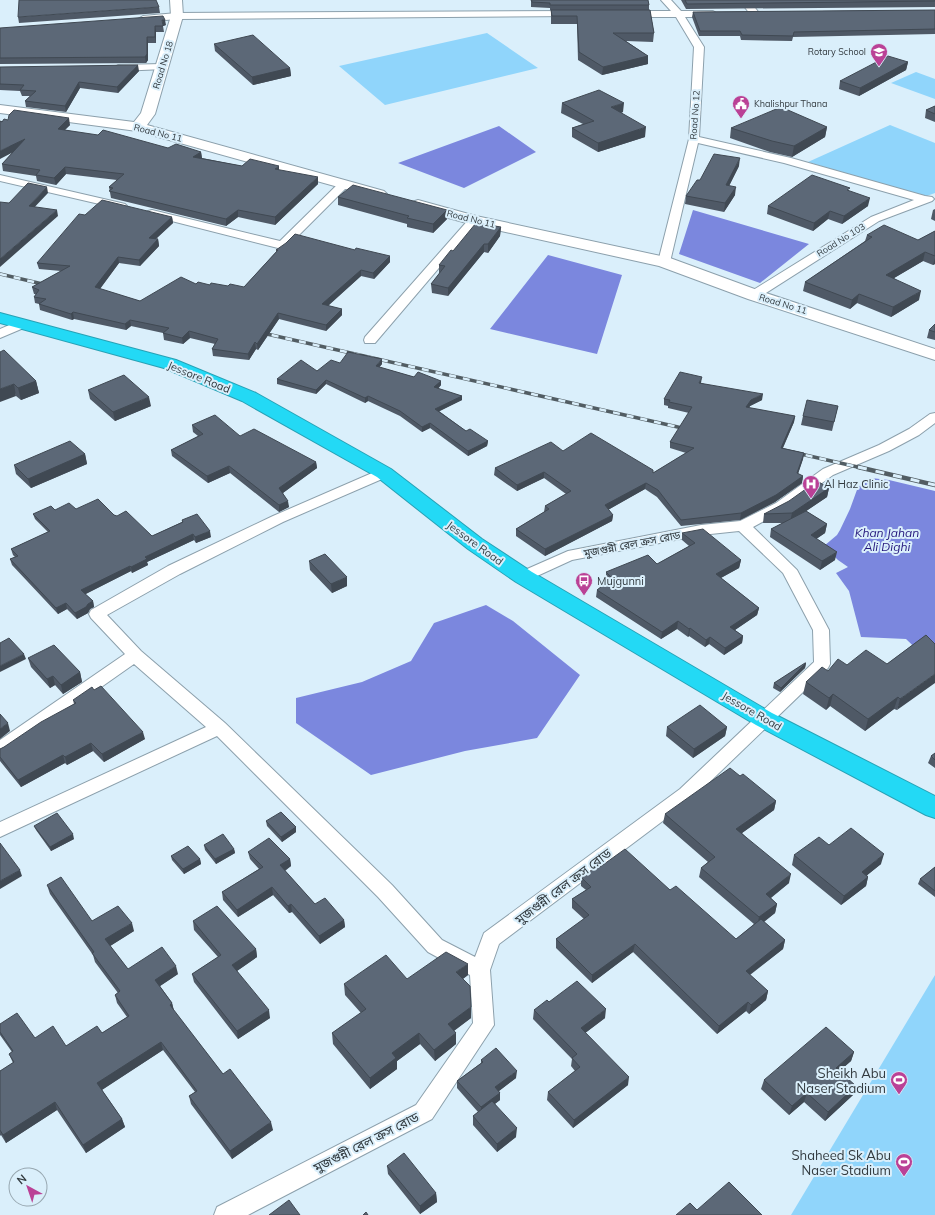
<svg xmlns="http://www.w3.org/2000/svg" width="935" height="1215" font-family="Mulish,'Noto Sans Bengali',sans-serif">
<rect width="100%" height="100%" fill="#daeffb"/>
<!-- green -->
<path fill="#90d5fb" d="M 487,33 L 538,68 L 385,105 L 339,66 Z
M 916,72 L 935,79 L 935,99 L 891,83 Z
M 890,125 L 935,143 L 935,193 L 924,197 L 808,162 Z
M 935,975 L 935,1215 L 791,1215 Z"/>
<!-- water -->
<path fill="#7b87de" d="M 499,126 L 536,152 L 464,188 L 398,163 Z
M 693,210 L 809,244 L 760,283 L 679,254 Z
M 548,255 L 622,275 L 597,354 L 490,329 Z
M 871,478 L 889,480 L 935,491 L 935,669 L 930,662 L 906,639 L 861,637 L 849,591 L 836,573 L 848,567 L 838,560 L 824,546 L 837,535 L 840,530 L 850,509 L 858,487 Z
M 486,605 L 513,621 L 580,675 L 537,738 L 465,751 L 371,775 L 296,723 L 296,698 L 362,682 L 411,661 L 434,623 Z"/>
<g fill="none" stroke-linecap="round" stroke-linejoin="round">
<defs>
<path id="street" d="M 661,0 L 671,0 L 681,11 L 713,11 L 718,14 L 713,17 L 685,17 L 704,47 L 699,137 L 791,158 L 925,196 L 932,197 L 934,199 L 932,201 L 879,221 L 758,298 L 750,298 L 748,295 L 750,292 L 871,217 L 914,200 L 784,163 L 698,143 L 670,262 L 668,265 L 660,265 L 658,262 L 689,139 L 694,47 L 676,17 L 631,17 L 626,14 L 631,11 L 671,11 Z
M 739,0 L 749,0 L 759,13 L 757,15 L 751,15 Z
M 573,11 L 576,12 L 578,14 L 576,16 L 177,19 L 143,22 L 138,19 L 143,16 L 177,13 Z
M 162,64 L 167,67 L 165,69 L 118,71 L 113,68 L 118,65 Z
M 0,175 L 121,203 L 125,204 L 127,206 L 125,208 L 121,209 L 0,181 Z
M 344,181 L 348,182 L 350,184 L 286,248 L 282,249 L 148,215 L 146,213 L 148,211 L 152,210 L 280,241 L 340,182 Z
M 474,217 L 478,218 L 480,220 L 478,222 L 375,343 L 365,343 L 364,340 L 365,337 L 470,218 Z
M 21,320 L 26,321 L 27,324 L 26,327 L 0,338 L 0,329 Z
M 935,413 L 935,423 L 919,435 L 889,451 L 833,475 L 786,509 L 753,527 L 797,570 L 829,630 L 830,664 L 828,668 L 692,799 L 499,944 L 490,970 L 494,1025 L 432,1119 L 248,1215 L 214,1215 L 217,1207 L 416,1105 L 473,1023 L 470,975 L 428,952 L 378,897 L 217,736 L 0,837 L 0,822 L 206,727 L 134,664 L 6,754 L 0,756 L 0,740 L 125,654 L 91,618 L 89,614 L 91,610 L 168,566 L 273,516 L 379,470 L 384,469 L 389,470 L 391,473 L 389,476 L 283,522 L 180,574 L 107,615 L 141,651 L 225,723 L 392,885 L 442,940 L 475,957 L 484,933 L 680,789 L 814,662 L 813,630 L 783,573 L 739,531 L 701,535 L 572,560 L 524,582 L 518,581 L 516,577 L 518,573 L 568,551 L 701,525 L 740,521 L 776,503 L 823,469 L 879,445 L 909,429 L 930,414 Z"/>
<path id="secondary" d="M 170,0 L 182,0 L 183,16 L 155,114 L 147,125 L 384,191 L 387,194 L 384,197 L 379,199 L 374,197 L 137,131 L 0,113 L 0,105 L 134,122 L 141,113 L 171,16 Z
M 418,200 L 476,216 L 670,258 L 760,291 L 935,349 L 935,360 L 748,299 L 659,266 L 474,225 L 412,208 L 410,205 L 412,202 Z"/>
<path id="highway" d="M 0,313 L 176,360 L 256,393 L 391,469 L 482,539 L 532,572 L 772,713 L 935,796 L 935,818 L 926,815 L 756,725 L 516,582 L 468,549 L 377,477 L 242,401 L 164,368 L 0,323 Z"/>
</defs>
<!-- street casing -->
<use href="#street" stroke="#8ca0ac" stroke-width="2"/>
<!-- secondary casing -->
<use href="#secondary" stroke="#8ca0ac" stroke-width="2"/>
<!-- highway casing -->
<use href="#highway" stroke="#28a1b5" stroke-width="2"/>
<!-- street -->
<use href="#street" fill="#fff" fill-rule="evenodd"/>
<!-- secondary -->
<use href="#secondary" fill="#fff" fill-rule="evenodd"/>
<!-- highway -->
<use href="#highway" fill="#23d9f5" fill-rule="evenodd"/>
<defs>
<path id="rail-far1" d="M 0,274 L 51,286
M 258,332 L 691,430
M 792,452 L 862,468"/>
<path id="rail" d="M 858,467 L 935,485"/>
</defs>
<!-- rail-far1 casing -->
<use href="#rail-far1" stroke="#525d63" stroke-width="3.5"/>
<!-- rail casing -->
<use href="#rail" stroke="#525d63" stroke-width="4.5"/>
<!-- rail-far1 -->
<use href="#rail-far1" stroke="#daeffb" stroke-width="2.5" stroke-dasharray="7" stroke-linecap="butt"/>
<!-- rail -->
<use href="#rail" stroke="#daeffb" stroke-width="3" stroke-dasharray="9" stroke-linecap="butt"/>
</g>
<!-- wall -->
<path fill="#4f5966" d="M 531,0 L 648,0 L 649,5 L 649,10 L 550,10 L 550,8 L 531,7 Z
M 681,0 L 935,0 L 935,7 L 686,9 Z
M 159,7 L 160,13 L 19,23 L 18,17 Z
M 551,10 L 650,10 L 654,33 L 653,42 L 626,41 L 648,56 L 648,64 L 602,75 L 578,60 L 577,24 L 551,24 Z
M 935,10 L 935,34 L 793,37 L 792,41 L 741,40 L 740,36 L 699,36 L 692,17 L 693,12 Z
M 166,25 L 163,26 L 164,32 L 156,32 L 156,43 L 148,43 L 148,60 L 146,63 L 0,64 L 0,28 Z
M 214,44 L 290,68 L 291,76 L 253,85 L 215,51 Z
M 908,62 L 906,70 L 859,96 L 839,89 L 840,81 Z
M 0,67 L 139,71 L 118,93 L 80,88 L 66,112 L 26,107 L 25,101 L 30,96 L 22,96 L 20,91 L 0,90 Z
M 562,103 L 623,112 L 621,113 L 645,137 L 598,152 L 572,137 L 572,128 L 583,124 L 561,113 Z
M 935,106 L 935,122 L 925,118 L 926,110 Z
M 0,121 L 70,125 L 65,130 L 168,148 L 201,152 L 202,158 L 242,166 L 279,170 L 318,184 L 275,225 L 238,217 L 226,226 L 111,198 L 109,187 L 117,180 L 66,174 L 56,185 L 37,181 L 36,176 L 3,171 L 2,164 L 12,153 Z
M 827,127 L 825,137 L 792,157 L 770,152 L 730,138 L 731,128 Z
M 739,166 L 729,186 L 735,195 L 724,212 L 685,204 L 686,196 L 700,180 Z
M 849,191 L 868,206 L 842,224 L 828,219 L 813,231 L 767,214 L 768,206 Z
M 338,197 L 447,210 L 447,219 L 433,233 L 407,227 L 407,224 L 338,205 Z
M 935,209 L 935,221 L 931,219 L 933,210 Z
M 85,215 L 172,217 L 173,223 L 156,239 L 158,239 L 159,246 L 140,266 L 119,263 L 100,289 L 140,301 L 196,284 L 244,287 L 276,252 L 276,250 L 390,262 L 374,279 L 361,276 L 328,306 L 342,309 L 342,315 L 326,331 L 279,319 L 258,350 L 256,349 L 249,360 L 213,356 L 212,349 L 215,344 L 190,338 L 183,344 L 164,340 L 163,333 L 131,326 L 126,330 L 74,319 L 72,320 L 40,310 L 39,304 L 35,303 L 34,297 L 36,294 L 34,294 L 32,287 L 61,271 L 39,269 L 37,263 Z
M 501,227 L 500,236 L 488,253 L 484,252 L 448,296 L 432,293 L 431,284 L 439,274 L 439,265 L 453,251 Z
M 935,231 L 935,264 L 933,265 L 923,261 L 894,278 L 919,300 L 891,317 L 857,303 L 850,309 L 803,291 L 805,282 L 865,241 L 867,235 L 918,240 Z
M 935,324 L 935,340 L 927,338 L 929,330 Z
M 0,352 L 36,381 L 39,393 L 21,400 L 16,396 Z
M 340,363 L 382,364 L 379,367 L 414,377 L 441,381 L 441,385 L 438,389 L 462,396 L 462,400 L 439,411 L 466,431 L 488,441 L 487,446 L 468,456 L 430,428 L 422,432 L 400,416 L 368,401 L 365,403 L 326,384 L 316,394 L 277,384 L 277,379 L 317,371 Z
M 701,383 L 762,400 L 750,406 L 749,408 L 795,416 L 794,422 L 783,448 L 804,453 L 803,459 L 798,474 L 803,476 L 802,483 L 775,502 L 740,520 L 681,526 L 657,497 L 645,489 L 608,510 L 613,515 L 612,521 L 545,556 L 516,536 L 516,529 L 544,512 L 545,506 L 566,494 L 544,478 L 517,491 L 494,475 L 495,468 L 563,451 L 653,473 L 686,453 L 670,448 L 670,442 L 689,413 L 668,408 L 668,406 L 664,405 L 664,399 Z
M 88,390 L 151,406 L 115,421 L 90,399 Z
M 838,406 L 832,431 L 801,425 L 803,416 Z
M 192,425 L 240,436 L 316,462 L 317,468 L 283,493 L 289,507 L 279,512 L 230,473 L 208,483 L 172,456 L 171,450 L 198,436 L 193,432 Z
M 85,454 L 87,464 L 31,488 L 16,474 L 14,465 Z
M 829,488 L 827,497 L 806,511 L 827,524 L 825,533 L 816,539 L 835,560 L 820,570 L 770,537 L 771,529 L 783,523 L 763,523 L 764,514 Z
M 76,509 L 114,515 L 152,536 L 182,522 L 182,520 L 211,537 L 196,543 L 194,540 L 147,562 L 148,565 L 132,573 L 131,571 L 85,594 L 93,601 L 94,607 L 90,609 L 88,613 L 77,619 L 67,609 L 58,614 L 12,565 L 10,559 L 15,557 L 13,555 L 11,549 L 48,532 L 35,519 L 33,514 L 55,510 Z
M 682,533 L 741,560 L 739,568 L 721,578 L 759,608 L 757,615 L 735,630 L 743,636 L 742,643 L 724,655 L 709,644 L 705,647 L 689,636 L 688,637 L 677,629 L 661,639 L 596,597 L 597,590 L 608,582 L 606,580 L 606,572 L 657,564 L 689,546 L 682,540 Z
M 309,561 L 347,586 L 332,593 L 310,570 Z
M 926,635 L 897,710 L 894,709 L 865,731 L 830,706 L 826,710 L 803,694 L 806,682 L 828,671 L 847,665 L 887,664 Z
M 28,658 L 80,672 L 82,682 L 63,694 L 55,685 L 50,688 L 31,667 Z
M 806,663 L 805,668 L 780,692 L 773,688 L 774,683 Z
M 73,700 L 145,739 L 104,762 L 93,751 L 67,765 L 65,763 L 21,787 L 0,761 L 0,749 L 4,747 L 74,704 Z
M 667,727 L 727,727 L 725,736 L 693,758 L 666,736 Z
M 935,753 L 935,768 L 928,763 L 931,756 Z
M 740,776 L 776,801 L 774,810 L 742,833 L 789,883 L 771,898 L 777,904 L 775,913 L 764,922 L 785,940 L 783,949 L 750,975 L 768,991 L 766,1000 L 749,1014 L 746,1011 L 717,1034 L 633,952 L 592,983 L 556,948 L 556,939 L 584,919 L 572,908 L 572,899 L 586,890 L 581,886 L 581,877 L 600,867 L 670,890 L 736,939 L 754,924 L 699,877 L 701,868 L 708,862 L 663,823 L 665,814 Z
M 266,821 L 296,827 L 296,832 L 282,842 L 267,826 Z
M 34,826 L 74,839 L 51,851 L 36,830 Z
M 204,845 L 234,849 L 235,853 L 216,864 L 205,850 Z
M 829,845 L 881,864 L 867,875 L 868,877 L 866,886 L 841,905 L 792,865 L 794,855 Z
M 248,852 L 290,859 L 291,866 L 285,871 L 315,904 L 344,920 L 345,927 L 320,944 L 292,912 L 289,913 L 273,895 L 238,917 L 223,900 L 222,892 L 259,869 L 250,859 Z
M 171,856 L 200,859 L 201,864 L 184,874 L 172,860 Z
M 935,867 L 935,897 L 918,884 L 920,879 Z
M 47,885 L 92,921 L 134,931 L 110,946 L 128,969 L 178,974 L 160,986 L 172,1003 L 174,1011 L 223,1074 L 273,1130 L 232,1159 L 191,1104 L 189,1096 L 195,1092 L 163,1050 L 102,1090 L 122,1119 L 125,1127 L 86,1153 L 57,1110 L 6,1143 L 1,1135 L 0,1136 L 0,1071 L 13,1063 L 9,1054 L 12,1052 L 0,1035 L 0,1024 L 35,1038 L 66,1046 L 102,1033 L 127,1017 L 117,1003 L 115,995 L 118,993 L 95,962 L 93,955 L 50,894 Z
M 193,921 L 256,949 L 257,957 L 237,971 L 270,1018 L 238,1039 L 194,982 L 192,974 L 218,957 L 194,930 Z
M 468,975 L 463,979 L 471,1018 L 454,1031 L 456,1044 L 435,1061 L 420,1044 L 397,1061 L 397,1069 L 370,1089 L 333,1044 L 332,1033 L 361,1013 L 345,995 L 344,984 L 407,979 Z
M 549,1002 L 605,1018 L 585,1033 L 628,1085 L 573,1128 L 547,1100 L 548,1092 L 575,1071 L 571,1066 L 572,1059 L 533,1019 L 534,1010 Z
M 854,1052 L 851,1061 L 839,1071 L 853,1095 L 825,1121 L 804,1102 L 789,1115 L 761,1089 L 764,1080 Z
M 481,1060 L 516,1078 L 499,1091 L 500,1093 L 500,1100 L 495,1104 L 516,1137 L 497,1152 L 473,1125 L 473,1116 L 478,1112 L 457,1088 L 457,1081 L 481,1063 Z
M 387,1166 L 436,1193 L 437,1202 L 420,1214 L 388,1174 Z"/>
<!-- shaded-wall -->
<path fill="#404953" d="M 162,20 L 165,20 L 166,25 L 163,26 Z
M 155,26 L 156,32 L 156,43 L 155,37 Z
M 147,37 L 148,43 L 148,60 L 146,63 L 145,57 Z
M 648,56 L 648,64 L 602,75 L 603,67 Z
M 908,62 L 906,70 L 859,96 L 860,88 Z
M 138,65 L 139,71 L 118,93 L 117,87 Z
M 290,68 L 291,76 L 253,85 L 252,77 Z
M 79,82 L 80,88 L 66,112 L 65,106 Z
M 624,103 L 623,112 L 610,116 L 611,107 Z
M 69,118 L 70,125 L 59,135 L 58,129 Z
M 646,127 L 645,137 L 598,152 L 598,143 Z
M 827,127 L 825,137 L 792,157 L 794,146 Z
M 25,139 L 27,145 L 0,159 L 0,151 Z
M 201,152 L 202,159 L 193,157 Z
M 740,158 L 739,166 L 725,194 L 726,185 Z
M 279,166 L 279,172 L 275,169 Z
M 65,167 L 66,174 L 56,185 L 54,178 Z
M 318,177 L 318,184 L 275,225 L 275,217 Z
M 47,187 L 48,193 L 30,212 L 29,206 Z
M 736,187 L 735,195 L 724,212 L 725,203 Z
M 870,198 L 868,206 L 842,224 L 844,216 Z
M 57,210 L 58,216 L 0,267 L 0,259 Z
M 238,210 L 238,217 L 226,226 L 226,219 Z
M 447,210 L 447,219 L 433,233 L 433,224 Z
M 830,211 L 828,219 L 813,231 L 814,223 Z
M 172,217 L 173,223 L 150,244 L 149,238 Z
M 501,227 L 500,236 L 488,253 L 488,244 Z
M 158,239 L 159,246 L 140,266 L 139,260 Z
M 484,244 L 484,252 L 448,296 L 448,288 Z
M 925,252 L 923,261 L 884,284 L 886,275 Z
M 390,256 L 390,262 L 374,279 L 373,273 Z
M 118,257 L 119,263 L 96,294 L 95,287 Z
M 935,258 L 935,264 L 933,265 Z
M 361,270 L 361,276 L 322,311 L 322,304 Z
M 921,291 L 919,300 L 891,317 L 893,307 Z
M 859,294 L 857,303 L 850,309 L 852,300 Z
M 342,309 L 342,315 L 326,331 L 326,325 Z
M 73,312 L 74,319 L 72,320 L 71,314 Z
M 278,313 L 279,319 L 258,350 L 257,344 Z
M 130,320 L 131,326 L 126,330 L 125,324 Z
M 189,331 L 190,338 L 183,344 L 182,338 Z
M 255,342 L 256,349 L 249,360 L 248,354 Z
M 382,359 L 382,364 L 376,371 L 376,366 Z
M 702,377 L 701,383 L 698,389 L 699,383 Z
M 326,380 L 326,384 L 316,394 L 316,390 Z
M 36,381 L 39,393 L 21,400 L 18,388 Z
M 441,381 L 441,385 L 434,392 L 434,387 Z
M 14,384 L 16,396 L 0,402 L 0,389 Z
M 763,394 L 762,400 L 750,406 L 745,413 L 746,407 L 751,400 Z
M 368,396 L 368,401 L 365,403 L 365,398 Z
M 462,396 L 462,400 L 436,413 L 435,409 Z
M 149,397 L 151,406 L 115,421 L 113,412 Z
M 795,416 L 794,422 L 780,454 L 781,448 Z
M 430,423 L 430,428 L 422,432 L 422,427 Z
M 488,441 L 487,446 L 468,456 L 468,451 Z
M 804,453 L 803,459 L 796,479 L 797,473 Z
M 85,454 L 87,464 L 31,488 L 28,479 Z
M 316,462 L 317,468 L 280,495 L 279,488 Z
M 229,466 L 230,473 L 208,483 L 207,476 Z
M 544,472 L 544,478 L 517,491 L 517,485 Z
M 803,476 L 802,483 L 775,502 L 740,520 L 741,513 Z
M 646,483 L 645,489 L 604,512 L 605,505 Z
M 829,488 L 827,497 L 790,522 L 792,513 Z
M 288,501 L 289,507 L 279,512 L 279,505 Z
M 613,515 L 612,521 L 545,556 L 545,549 Z
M 827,524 L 825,533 L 809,544 L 811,535 Z
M 210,531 L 211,537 L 196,543 L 195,537 Z
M 193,534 L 194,540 L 147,562 L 148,565 L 132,573 L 131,567 L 145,557 Z
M 837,552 L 835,560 L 820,570 L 822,561 Z
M 741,560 L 739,568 L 715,581 L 716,574 Z
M 130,566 L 131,571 L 82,596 L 81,590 Z
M 347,577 L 347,586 L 332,593 L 331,584 Z
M 93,601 L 94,607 L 90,609 L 88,613 L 77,619 L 75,613 Z
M 66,603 L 67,609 L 58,614 L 56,608 Z
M 759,608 L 757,615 L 729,634 L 730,627 Z
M 678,621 L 677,629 L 661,639 L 662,632 Z
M 690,628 L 689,636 L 688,637 L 689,629 Z
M 743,636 L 742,643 L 724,655 L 725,648 Z
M 710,637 L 709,644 L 705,647 L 706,640 Z
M 24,654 L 26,659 L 0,672 L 0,666 Z
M 806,663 L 805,668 L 780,692 L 781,688 Z
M 80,672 L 82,682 L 63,694 L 61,685 Z
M 935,674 L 935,683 L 897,710 L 900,699 Z
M 53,676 L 55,685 L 50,688 L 47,679 Z
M 833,694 L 830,706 L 826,710 L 829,698 Z
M 898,697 L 894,709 L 865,731 L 868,719 Z
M 8,723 L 10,731 L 0,739 L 0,729 Z
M 727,727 L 725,736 L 693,758 L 694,749 Z
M 143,732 L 145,739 L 104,762 L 102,754 Z
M 91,743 L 93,751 L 67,765 L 65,757 Z
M 63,755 L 65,763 L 21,787 L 18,780 Z
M 776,801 L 774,810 L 735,838 L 736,829 Z
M 296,827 L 296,832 L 282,842 L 281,837 Z
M 73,834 L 74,839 L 51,851 L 50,847 Z
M 234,849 L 235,853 L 216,864 L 215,859 Z
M 884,854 L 881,864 L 860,881 L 862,872 Z
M 200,859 L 201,864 L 184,874 L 183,869 Z
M 290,859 L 291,866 L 281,873 L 280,865 Z
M 20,870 L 22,876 L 0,889 L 0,881 Z
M 791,874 L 789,883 L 764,903 L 766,894 Z
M 868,877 L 866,886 L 841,905 L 844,896 Z
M 272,887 L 273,895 L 238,917 L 237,910 Z
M 291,904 L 292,912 L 289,913 L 288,906 Z
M 777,904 L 775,913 L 757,927 L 759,917 Z
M 344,920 L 345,927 L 320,944 L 319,936 Z
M 132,923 L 134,931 L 107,948 L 105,939 Z
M 785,940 L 783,949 L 744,979 L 746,971 Z
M 635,944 L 633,952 L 592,983 L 592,975 Z
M 256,949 L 257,957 L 234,973 L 232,965 Z
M 468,964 L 468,975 L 457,983 L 456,972 Z
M 176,966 L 178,974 L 157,988 L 155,980 Z
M 768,991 L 766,1000 L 749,1014 L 751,1005 Z
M 748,1002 L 746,1011 L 717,1034 L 719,1026 Z
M 172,1003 L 174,1011 L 170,1005 Z
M 471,1007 L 471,1018 L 448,1035 L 448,1024 Z
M 606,1009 L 605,1018 L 580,1037 L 581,1028 Z
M 269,1010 L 270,1018 L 238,1039 L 237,1031 Z
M 419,1033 L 420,1044 L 397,1061 L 397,1069 L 370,1089 L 370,1078 L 392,1053 Z
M 456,1033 L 456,1044 L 435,1061 L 434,1050 Z
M 161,1042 L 163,1050 L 100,1091 L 97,1083 Z
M 854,1052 L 851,1061 L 833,1077 L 836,1068 Z
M 517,1071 L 516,1078 L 495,1094 L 495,1087 Z
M 629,1077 L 628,1085 L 573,1128 L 574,1120 Z
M 856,1086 L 853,1095 L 825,1121 L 828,1112 Z
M 500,1093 L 500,1100 L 481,1114 L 481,1107 Z
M 807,1093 L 804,1102 L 789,1115 L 792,1106 Z
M 55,1102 L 57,1110 L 6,1143 L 3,1135 Z
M 122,1119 L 125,1127 L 86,1153 L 83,1145 Z
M 271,1122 L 273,1130 L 232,1159 L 230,1151 Z
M 517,1128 L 516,1137 L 497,1152 L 497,1144 Z
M 436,1193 L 437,1202 L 420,1214 L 420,1206 Z"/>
<!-- building -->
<path fill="#5c6877" stroke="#404953" d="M 19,0 L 156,0 L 159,7 L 18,17 Z
M 531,0 L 648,0 L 649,5 L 550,5 L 550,3 L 532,2 Z
M 685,0 L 935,0 L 935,1 L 687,4 Z
M 551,10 L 650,10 L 654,33 L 613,33 L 648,56 L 603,67 L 579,52 L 577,16 L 552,16 Z
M 935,10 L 935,29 L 794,32 L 793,36 L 742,35 L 740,31 L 700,31 L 693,12 Z
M 163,16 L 165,20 L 162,20 L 163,26 L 155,26 L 155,37 L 147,37 L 147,54 L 145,57 L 0,58 L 0,28 Z
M 253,35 L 290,68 L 252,77 L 214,44 Z
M 888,56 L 908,62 L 860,88 L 840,81 Z
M 138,65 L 117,87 L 79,82 L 65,106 L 25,101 L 36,91 L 20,90 L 24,85 L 0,84 L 0,67 Z
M 599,90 L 624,103 L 611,107 L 646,127 L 598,143 L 572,128 L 594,121 L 562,103 Z
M 935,106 L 935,114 L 926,110 Z
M 781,107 L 827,127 L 794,146 L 772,141 L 731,128 Z
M 14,110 L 69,118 L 58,129 L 98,135 L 103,130 L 168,148 L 176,144 L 201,152 L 193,157 L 242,166 L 250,159 L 279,166 L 275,169 L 318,177 L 275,217 L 238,210 L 226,219 L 109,191 L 113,188 L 109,187 L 124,174 L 65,167 L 54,178 L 36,175 L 40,170 L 2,164 L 25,139 L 0,151 L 0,121 L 2,122 L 4,119 L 8,120 L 9,115 Z
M 714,154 L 740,158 L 726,185 L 736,187 L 725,203 L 686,196 L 697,180 L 700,180 Z
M 812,175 L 850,188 L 847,190 L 870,198 L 844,216 L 830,211 L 814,223 L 768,206 Z
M 28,183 L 47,187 L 29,206 L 57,210 L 0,259 L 0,202 L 9,203 Z
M 353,185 L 447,210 L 433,224 L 407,218 L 409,216 L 338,197 Z
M 102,200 L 172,217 L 149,238 L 158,239 L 139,260 L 118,257 L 95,287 L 140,301 L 181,277 L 196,284 L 198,282 L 210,285 L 211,283 L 228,286 L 230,284 L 244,287 L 278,250 L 276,250 L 286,243 L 295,234 L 355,250 L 356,248 L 390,256 L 373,273 L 361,270 L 322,304 L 342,309 L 326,325 L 278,313 L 257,344 L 255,342 L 248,354 L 212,349 L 218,339 L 189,331 L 182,338 L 163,333 L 169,328 L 130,320 L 125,324 L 73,312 L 71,314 L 39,304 L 46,299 L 34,297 L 39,290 L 32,287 L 70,266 L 37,263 L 79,214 L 85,215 Z
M 476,223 L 501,227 L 488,244 L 484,244 L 448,288 L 431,284 L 445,266 L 439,265 L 451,250 L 453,251 Z
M 884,225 L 918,240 L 935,231 L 935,256 L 925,252 L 886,275 L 921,291 L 893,307 L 859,294 L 852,300 L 805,282 L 872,237 L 867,235 Z
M 935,324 L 935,332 L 929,330 Z
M 4,350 L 36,381 L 18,388 L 14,384 L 0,389 L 0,352 Z
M 348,352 L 382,359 L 376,366 L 414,377 L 418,372 L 441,381 L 434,387 L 462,396 L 435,409 L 466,431 L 470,429 L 488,441 L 468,451 L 430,423 L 422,427 L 400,411 L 368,396 L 365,398 L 326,380 L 316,390 L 277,379 L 301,360 L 317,371 L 331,360 L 340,363 Z
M 680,372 L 702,377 L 699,383 L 763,394 L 751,400 L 746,407 L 795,416 L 781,448 L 804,453 L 797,473 L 803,476 L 776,495 L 741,513 L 681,520 L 658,490 L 646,483 L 605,505 L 613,515 L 545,549 L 516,529 L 549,509 L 545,506 L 571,491 L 544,472 L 517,485 L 495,468 L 551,442 L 563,451 L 591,433 L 653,470 L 653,473 L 694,448 L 670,442 L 692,407 L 669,402 L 670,400 L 664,399 Z
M 124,375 L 149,397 L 113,412 L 88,390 Z
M 807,400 L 838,406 L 834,422 L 803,416 Z
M 215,415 L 240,436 L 254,429 L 316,462 L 279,488 L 288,501 L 279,505 L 229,466 L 207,476 L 171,450 L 203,434 L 192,425 Z
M 70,441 L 85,454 L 28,479 L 14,465 Z
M 817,481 L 829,488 L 792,513 L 764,514 L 789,501 Z
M 98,499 L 114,515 L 117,516 L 126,511 L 152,536 L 183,522 L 182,520 L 197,514 L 210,531 L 195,537 L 193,534 L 145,557 L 147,559 L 131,567 L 130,566 L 81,590 L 93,601 L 88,604 L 86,607 L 75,613 L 66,603 L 56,608 L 10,559 L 18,556 L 11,549 L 50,531 L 33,514 L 51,506 L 55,510 L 69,503 L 76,509 Z
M 806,511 L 827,524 L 811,535 L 837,552 L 822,561 L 771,529 Z
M 703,529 L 741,560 L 716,574 L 759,608 L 730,627 L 743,636 L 725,648 L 710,637 L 706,640 L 690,628 L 689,629 L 678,621 L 662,632 L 597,590 L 612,578 L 606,572 L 648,555 L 657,564 L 695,543 L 682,533 Z
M 325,554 L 347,577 L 331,584 L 309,561 Z
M 926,635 L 935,644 L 935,674 L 900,699 L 898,697 L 868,719 L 833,694 L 829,698 L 806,682 L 822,667 L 828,671 L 838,659 L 847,665 L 866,650 L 887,664 Z
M 9,638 L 24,654 L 0,666 L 0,643 Z
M 54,645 L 80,672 L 61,685 L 53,676 L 47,679 L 28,658 Z
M 805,663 L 806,663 L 781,688 L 774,683 Z
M 101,686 L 143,732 L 102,754 L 91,743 L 65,757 L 63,755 L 18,780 L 0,757 L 0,749 L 4,747 L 41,722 L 76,703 L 73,700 L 92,687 L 94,690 Z
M 700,705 L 727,727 L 694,749 L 667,727 Z
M 0,714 L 8,723 L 0,729 Z
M 935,753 L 935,760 L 931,756 Z
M 730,768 L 740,776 L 743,774 L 776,801 L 736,829 L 791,874 L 766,894 L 777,904 L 759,917 L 701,868 L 715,857 L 665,814 Z
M 281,812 L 296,827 L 281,837 L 266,821 Z
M 57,813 L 73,834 L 50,847 L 34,826 Z
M 851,828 L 884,854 L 862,872 L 868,877 L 844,896 L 794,855 L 819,837 L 829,845 Z
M 223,834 L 234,849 L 215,859 L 204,845 Z
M 269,838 L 290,859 L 280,865 L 315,904 L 325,898 L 344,920 L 319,936 L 291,904 L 288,906 L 272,887 L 237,910 L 222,892 L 263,867 L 248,852 Z
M 0,843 L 20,870 L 0,881 Z
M 188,846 L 200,859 L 183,869 L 171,856 Z
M 625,849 L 670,890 L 676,886 L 736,939 L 761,919 L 785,940 L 746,971 L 768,991 L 751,1005 L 748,1002 L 719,1026 L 635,944 L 592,975 L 556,939 L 589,915 L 572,899 L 591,887 L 581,877 L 598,866 L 600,867 Z
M 935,867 L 935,891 L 920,879 Z
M 61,877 L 92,921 L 118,906 L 132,923 L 105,939 L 128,969 L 162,947 L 176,966 L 155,980 L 172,1003 L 170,1005 L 223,1074 L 230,1069 L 271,1122 L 230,1151 L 189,1096 L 197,1091 L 161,1042 L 97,1083 L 122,1119 L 83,1145 L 55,1102 L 3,1135 L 0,1130 L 0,1071 L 14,1062 L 9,1054 L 13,1051 L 0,1032 L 0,1024 L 17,1013 L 35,1038 L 53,1026 L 66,1046 L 97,1026 L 102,1033 L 129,1016 L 115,995 L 120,991 L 92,953 L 94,952 L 47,885 Z
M 217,906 L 256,949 L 232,965 L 269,1010 L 237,1031 L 192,974 L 221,955 L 193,921 Z
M 446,952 L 468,964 L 456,972 L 470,986 L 471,1007 L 448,1024 L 456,1033 L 434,1050 L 419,1033 L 392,1053 L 396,1058 L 370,1078 L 332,1033 L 366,1009 L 344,984 L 386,955 L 407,979 Z
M 577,981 L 606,1009 L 581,1028 L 629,1077 L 574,1120 L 548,1092 L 580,1067 L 572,1058 L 577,1054 L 534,1010 L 547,1000 L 549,1002 Z
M 826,1027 L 854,1052 L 836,1068 L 856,1086 L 828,1112 L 807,1093 L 792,1106 L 764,1080 Z
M 496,1048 L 517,1071 L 495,1087 L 500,1093 L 481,1107 L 457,1081 L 483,1062 L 481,1060 Z
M 492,1101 L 517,1128 L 497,1144 L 473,1116 Z
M 404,1153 L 436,1193 L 420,1206 L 387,1166 Z
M 729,1182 L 762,1215 L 676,1215 L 690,1203 L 697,1210 Z
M 289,1200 L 300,1215 L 269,1215 Z
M 366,1212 L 368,1215 L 363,1215 Z"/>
<!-- icons -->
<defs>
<symbol id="school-pin" viewBox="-11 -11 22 30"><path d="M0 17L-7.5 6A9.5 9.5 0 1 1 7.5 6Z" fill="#ba4196" stroke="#daeffb"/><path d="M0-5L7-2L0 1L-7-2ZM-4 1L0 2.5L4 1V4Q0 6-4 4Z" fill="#fff"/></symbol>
<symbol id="civic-pin" viewBox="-11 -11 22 30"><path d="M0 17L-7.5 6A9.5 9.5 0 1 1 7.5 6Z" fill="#ba4196" stroke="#daeffb"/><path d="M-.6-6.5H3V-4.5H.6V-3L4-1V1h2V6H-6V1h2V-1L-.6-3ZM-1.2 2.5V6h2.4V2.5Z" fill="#fff"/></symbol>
<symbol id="hospital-pin" viewBox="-11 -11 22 30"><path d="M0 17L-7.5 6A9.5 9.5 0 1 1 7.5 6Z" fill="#ba4196" stroke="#daeffb"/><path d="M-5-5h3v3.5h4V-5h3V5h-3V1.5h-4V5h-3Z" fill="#fff"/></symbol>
<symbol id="bus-pin" viewBox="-11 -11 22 30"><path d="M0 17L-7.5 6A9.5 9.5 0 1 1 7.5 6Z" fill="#ba4196" stroke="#daeffb"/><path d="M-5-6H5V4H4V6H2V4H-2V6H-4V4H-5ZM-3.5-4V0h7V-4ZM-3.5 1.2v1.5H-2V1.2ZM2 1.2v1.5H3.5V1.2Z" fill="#fff"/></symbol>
<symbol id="stadium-pin" viewBox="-11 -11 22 30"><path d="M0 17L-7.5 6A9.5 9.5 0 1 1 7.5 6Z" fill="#ba4196" stroke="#daeffb"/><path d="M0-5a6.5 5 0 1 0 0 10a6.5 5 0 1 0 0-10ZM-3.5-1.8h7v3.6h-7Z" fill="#fff"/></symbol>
</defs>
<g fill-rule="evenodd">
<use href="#school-pin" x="869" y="42" width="20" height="27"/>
<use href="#civic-pin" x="731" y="94" width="20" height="27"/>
<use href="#hospital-pin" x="801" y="474" width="20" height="27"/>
<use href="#bus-pin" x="574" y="571" width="20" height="27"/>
<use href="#stadium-pin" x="889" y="1070" width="20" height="27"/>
<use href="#stadium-pin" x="894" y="1152" width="20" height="27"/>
</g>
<g text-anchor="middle" stroke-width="4" stroke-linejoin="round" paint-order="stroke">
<!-- far-poi labels -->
<g font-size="9" fill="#323a3f" stroke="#daeffb" text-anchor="end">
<text x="866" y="55">Rotary School</text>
<text x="754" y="107" text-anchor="start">Khalishpur Thana</text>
</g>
<!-- far-street labels -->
<g font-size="9" fill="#323a3f" stroke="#daeffb">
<text transform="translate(163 65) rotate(-73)" y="3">Road No 18</text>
<text transform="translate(695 115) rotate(-86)" y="3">Road No 12</text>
<text transform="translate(158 133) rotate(14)" y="3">Road No 11</text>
<text transform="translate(471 219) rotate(14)" y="3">Road No 11</text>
<text transform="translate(841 240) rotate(-32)" y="3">Road No 103</text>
<text transform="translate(783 304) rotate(17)" y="3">Road No 11</text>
</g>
<!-- street labels -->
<g font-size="11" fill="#323a3f" stroke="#daeffb">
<text transform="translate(199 377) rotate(22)" y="4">Jessore Road</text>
<text transform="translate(475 543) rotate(36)" y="4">Jessore Road</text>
<text transform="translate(632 544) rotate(-11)" y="4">মুজগুন্নী রেল ক্রস রোড</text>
<text transform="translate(752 711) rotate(30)" y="4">Jessore Road</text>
</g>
<!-- poi labels -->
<g font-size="11" fill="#323a3f" stroke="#daeffb" text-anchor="start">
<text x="824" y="488">Al Haz Clinic</text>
<text x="597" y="585">Mujgunni</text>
</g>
<!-- water labels -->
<g font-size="12" font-style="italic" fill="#22147b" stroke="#daeffb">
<text x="887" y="537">Khan Jahan<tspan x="887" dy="14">Ali Dighi</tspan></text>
</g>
<!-- near-street labels -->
<g font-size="13" fill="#323a3f" stroke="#daeffb">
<text transform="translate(563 886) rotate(-37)" y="5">মুজগুন্নী রেল ক্রস রোড</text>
<text transform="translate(366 1142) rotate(-27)" y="5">মুজগুন্নী রেল ক্রস রোড</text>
</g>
<!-- near-poi labels -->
<g font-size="13" fill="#323a3f" stroke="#daeffb" text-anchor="end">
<text x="886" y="1078">Sheikh Abu<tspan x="886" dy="15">Naser Stadium</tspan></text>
<text x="891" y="1160">Shaheed Sk Abu<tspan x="891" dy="15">Naser Stadium</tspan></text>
</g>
</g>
<!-- north arrow -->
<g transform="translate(28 1187) rotate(320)"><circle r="19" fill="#daeffb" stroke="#97a7b0"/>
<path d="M0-3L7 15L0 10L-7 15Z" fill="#ba4196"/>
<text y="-6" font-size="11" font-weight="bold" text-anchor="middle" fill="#323a3f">N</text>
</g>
</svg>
